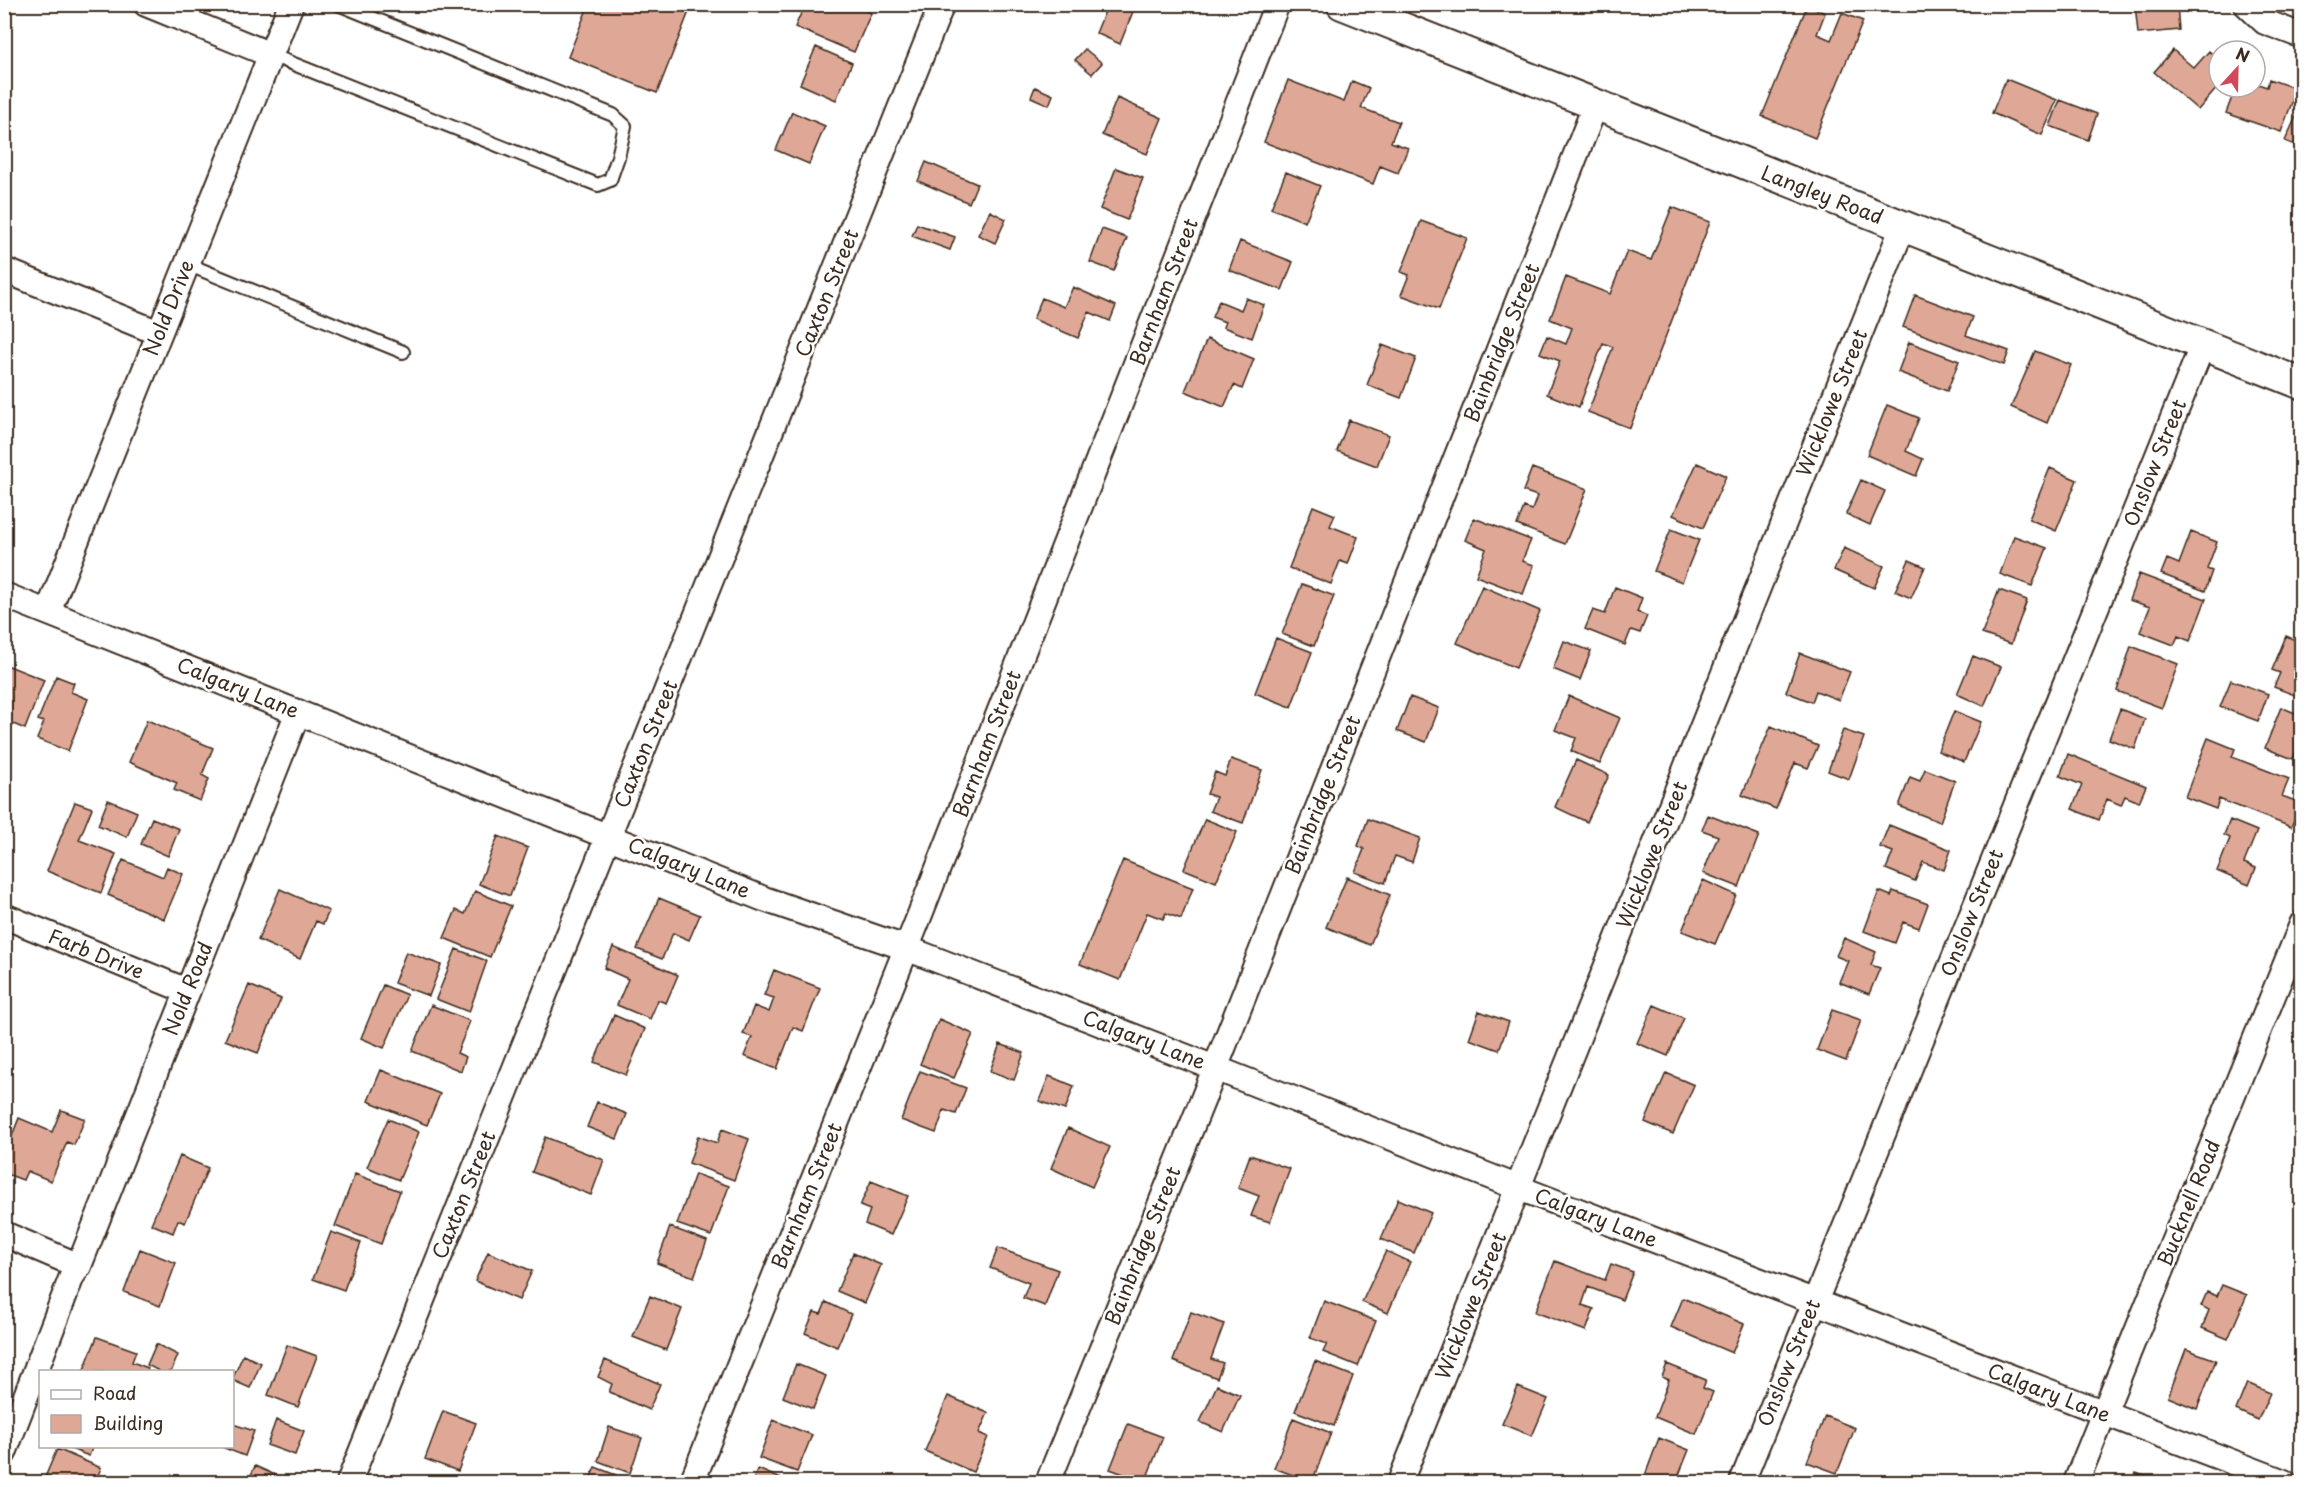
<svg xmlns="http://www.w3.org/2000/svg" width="2306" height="1487" font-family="'Playpen Sans',sans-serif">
<rect width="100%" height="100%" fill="#fff"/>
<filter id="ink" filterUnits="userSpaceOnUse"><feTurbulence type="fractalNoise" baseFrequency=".0167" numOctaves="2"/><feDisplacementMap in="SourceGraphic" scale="12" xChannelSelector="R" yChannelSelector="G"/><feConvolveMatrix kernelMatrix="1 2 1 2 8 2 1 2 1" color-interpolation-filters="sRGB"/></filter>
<g filter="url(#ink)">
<!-- building -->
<path fill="#dfa896" stroke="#3b2a1e" stroke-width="1.5" d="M 589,4 L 692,4 L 657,93 L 568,57 Z
M 805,4 L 852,4 L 871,13 L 854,52 L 795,27 Z
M 1108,4 L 1136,4 L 1120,44 L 1096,33 Z
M 2135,4 L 2177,4 L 2179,30 L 2138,34 Z
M 1807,6 L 1825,13 L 1817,34 L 1831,40 L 1842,13 L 1863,21 L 1815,138 L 1762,116 Z
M 816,47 L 852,63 L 836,100 L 800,84 Z
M 1085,49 L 1102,63 L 1092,74 L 1075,60 Z
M 2173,50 L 2194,68 L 2209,51 L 2219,60 L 2219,86 L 2198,110 L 2154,72 Z
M 2006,79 L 2057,100 L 2042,135 L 1992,113 Z
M 2269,79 L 2297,89 L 2281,132 L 2226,113 L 2236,87 L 2255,87 L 2255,83 L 2267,87 Z
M 1288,80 L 1344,102 L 1352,81 L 1369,88 L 1361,108 L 1399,122 L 1391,142 L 1408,148 L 1398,173 L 1380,166 L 1373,184 L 1264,142 Z
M 1035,87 L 1053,95 L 1049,105 L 1031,97 Z
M 1117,98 L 1162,118 L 1147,154 L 1102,135 Z
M 2060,100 L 2097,114 L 2088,140 L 2050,126 Z
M 2302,103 L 2302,148 L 2285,141 Z
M 792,112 L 825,126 L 809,164 L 776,150 Z
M 926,162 L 977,184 L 969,203 L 918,181 Z
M 1116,168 L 1143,178 L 1127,220 L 1100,209 Z
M 1286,172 L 1320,186 L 1305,222 L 1271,208 Z
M 1672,207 L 1710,222 L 1630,428 L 1588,412 L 1613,347 L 1603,343 L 1579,407 L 1547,394 L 1560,361 L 1540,353 L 1547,336 L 1566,344 L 1572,328 L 1550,319 L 1566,277 L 1610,294 L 1627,251 L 1651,260 Z
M 990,211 L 1006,219 L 995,243 L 978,235 Z
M 1421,221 L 1467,238 L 1439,309 L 1401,295 L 1409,275 L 1401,272 Z
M 917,224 L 955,237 L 950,250 L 912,236 Z
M 1102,229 L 1127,238 L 1114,271 L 1090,262 Z
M 1240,241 L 1293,262 L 1282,290 L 1229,270 Z
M 1073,287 L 1116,306 L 1110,321 L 1089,312 L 1078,338 L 1033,319 L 1042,298 L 1064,307 Z
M 1915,295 L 1973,317 L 1966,335 L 2009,351 L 2004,365 L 1903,327 Z
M 1246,298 L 1264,305 L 1252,338 L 1223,327 L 1225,322 L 1212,317 L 1219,301 L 1241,310 Z
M 1207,339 L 1254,359 L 1242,389 L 1234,385 L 1224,407 L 1185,391 Z
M 1909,342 L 1959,361 L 1947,391 L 1898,372 Z
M 1382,345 L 1416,358 L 1401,398 L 1367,385 Z
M 2035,351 L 2071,365 L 2047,423 L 2011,407 Z
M 1887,405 L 1919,418 L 1906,451 L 1923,459 L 1916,476 L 1867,455 Z
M 1349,420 L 1389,435 L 1377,466 L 1337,451 Z
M 1697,463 L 1726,476 L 1703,528 L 1673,515 Z
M 1532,468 L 1587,489 L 1565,544 L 1517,525 L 1524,507 L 1532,510 L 1537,496 L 1523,491 Z
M 2050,468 L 2077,480 L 2056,531 L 2029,519 Z
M 1861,480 L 1885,491 L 1870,525 L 1846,514 Z
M 1313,506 L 1335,515 L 1330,526 L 1358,537 L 1348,564 L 1340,561 L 1331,584 L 1289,568 Z
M 1474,518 L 1531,540 L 1522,561 L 1534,565 L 1523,594 L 1476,576 L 1486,549 L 1465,540 Z
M 1671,529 L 1699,540 L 1682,582 L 1654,571 Z
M 2191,532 L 2217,542 L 2207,569 L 2212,571 L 2205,591 L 2161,574 L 2167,559 L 2179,564 Z
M 2014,536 L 2047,548 L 2032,586 L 2000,574 Z
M 1844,548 L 1884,566 L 1874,588 L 1834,570 Z
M 1909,560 L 1925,567 L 1911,598 L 1895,591 Z
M 2139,574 L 2206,599 L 2190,641 L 2178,636 L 2174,645 L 2140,632 L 2150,607 L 2129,600 Z
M 1302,584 L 1334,596 L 1314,646 L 1282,634 Z
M 1482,586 L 1540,611 L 1516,668 L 1457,643 Z
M 1615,587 L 1642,598 L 1637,612 L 1647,616 L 1640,633 L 1631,630 L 1625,645 L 1585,629 L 1593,610 L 1605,614 Z
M 1999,590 L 2027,600 L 2011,644 L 1982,634 Z
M 2301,592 L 2302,592 L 2302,616 L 2293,612 Z
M 2286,636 L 2302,643 L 2302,698 L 2274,687 L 2280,673 L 2272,670 Z
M 1276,638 L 1312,652 L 1291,707 L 1255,693 Z
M 1564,641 L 1591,651 L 1580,680 L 1553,669 Z
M 2131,646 L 2178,664 L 2162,708 L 2117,691 Z
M 1800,653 L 1850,672 L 1839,700 L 1816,691 L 1812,702 L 1786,692 Z
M 1973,656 L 2001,667 L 1984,706 L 1957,694 Z
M 4,664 L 44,680 L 25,729 L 11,723 L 4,741 Z
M 56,676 L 74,683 L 71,692 L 88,699 L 68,751 L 37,739 L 44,722 L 38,720 Z
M 2231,680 L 2268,694 L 2258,721 L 2220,707 Z
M 1569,696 L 1620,718 L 1600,764 L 1571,751 L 1576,738 L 1555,730 Z
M 1410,697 L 1439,708 L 1426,742 L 1397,731 Z
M 2281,707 L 2302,716 L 2302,753 L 2296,751 L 2293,759 L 2265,748 Z
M 2120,709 L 2145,719 L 2135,749 L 2109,739 Z
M 1954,711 L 1981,722 L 1964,762 L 1938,751 Z
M 147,720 L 213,748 L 202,775 L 209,779 L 200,801 L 174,790 L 177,783 L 129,762 Z
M 1771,726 L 1818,746 L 1808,768 L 1795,763 L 1776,809 L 1742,795 Z
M 1843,730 L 1864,737 L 1849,779 L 1828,771 Z
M 2208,738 L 2235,749 L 2232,757 L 2289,779 L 2282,796 L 2301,803 L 2291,827 L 2219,799 L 2216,809 L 2185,797 Z
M 2068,754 L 2146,786 L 2139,802 L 2125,796 L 2121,805 L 2107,799 L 2099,820 L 2072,809 L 2082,785 L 2060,776 Z
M 1231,759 L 1262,770 L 1243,823 L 1210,811 L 1216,797 L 1207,794 L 1215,772 L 1225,776 Z
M 1576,760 L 1609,775 L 1587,822 L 1555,807 Z
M 1925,769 L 1955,781 L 1940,822 L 1899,806 L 1910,777 L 1920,781 Z
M 108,800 L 137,812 L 127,837 L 98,825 Z
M 75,802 L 92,808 L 79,840 L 116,854 L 101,893 L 47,871 Z
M 1708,815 L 1759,835 L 1739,887 L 1703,873 L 1718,836 L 1702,830 Z
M 152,818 L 179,829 L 168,856 L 141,844 Z
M 1205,819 L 1237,832 L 1216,882 L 1184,869 Z
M 1368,819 L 1420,838 L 1412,862 L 1395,856 L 1385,883 L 1355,872 L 1364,849 L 1358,846 Z
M 2230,820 L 2257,831 L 2244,863 L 2256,868 L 2249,885 L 2217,871 L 2230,838 L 2224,835 Z
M 1889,825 L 1951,850 L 1944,870 L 1923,862 L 1915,881 L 1886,869 L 1893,852 L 1880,847 Z
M 498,836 L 528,848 L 510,896 L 479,884 Z
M 123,860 L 163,877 L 167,867 L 183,874 L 164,919 L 108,895 Z
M 1123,860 L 1193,888 L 1181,919 L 1166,913 L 1163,919 L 1147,913 L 1120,980 L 1080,964 Z
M 1347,877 L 1390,895 L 1370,945 L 1326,927 Z
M 1703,880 L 1736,895 L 1715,944 L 1682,931 Z
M 280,889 L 329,911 L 323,924 L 316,921 L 300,959 L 258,940 Z
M 475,891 L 511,906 L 490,957 L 444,938 L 456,910 L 465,914 Z
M 1879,891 L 1891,896 L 1893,891 L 1928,904 L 1919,928 L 1903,922 L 1895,943 L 1864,931 Z
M 659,898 L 700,915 L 689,940 L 673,933 L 662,959 L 637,949 Z
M 1844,938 L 1876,952 L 1871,965 L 1880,968 L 1869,994 L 1839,982 L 1848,961 L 1836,956 Z
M 613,947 L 678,975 L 666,1003 L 658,1000 L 650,1019 L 617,1005 L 628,979 L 604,968 Z
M 456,949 L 487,961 L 469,1012 L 436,999 Z
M 406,952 L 441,965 L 429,996 L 394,983 Z
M 774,970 L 820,988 L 803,1031 L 793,1027 L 777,1069 L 744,1056 L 752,1037 L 743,1034 L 754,1006 L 769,1012 L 774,998 L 764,995 Z
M 249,985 L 281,999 L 258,1053 L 225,1040 Z
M 383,985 L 407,995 L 384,1048 L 361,1038 Z
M 431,1005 L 470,1021 L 457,1053 L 466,1057 L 461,1071 L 412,1051 Z
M 1654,1005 L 1684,1018 L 1668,1056 L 1637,1043 Z
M 1832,1010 L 1861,1020 L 1846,1061 L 1817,1050 Z
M 1479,1011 L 1509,1022 L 1499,1050 L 1469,1039 Z
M 614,1015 L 645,1029 L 626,1075 L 594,1062 Z
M 939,1019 L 973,1034 L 954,1078 L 920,1064 Z
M 1000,1044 L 1024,1053 L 1014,1080 L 990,1071 Z
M 381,1070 L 440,1094 L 427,1125 L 368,1101 Z
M 920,1071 L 966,1088 L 956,1114 L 944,1110 L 936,1133 L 901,1120 Z
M 1666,1073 L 1694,1085 L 1673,1134 L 1645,1122 Z
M 1049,1076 L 1074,1086 L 1065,1110 L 1039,1101 Z
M 597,1102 L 627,1114 L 617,1139 L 587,1127 Z
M 61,1110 L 85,1119 L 74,1145 L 67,1142 L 51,1181 L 27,1171 L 23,1180 L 4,1173 L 4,1156 L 19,1118 L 52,1132 Z
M 388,1119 L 419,1132 L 399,1180 L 367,1167 Z
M 1068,1128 L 1110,1147 L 1092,1187 L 1051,1168 Z
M 722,1129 L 749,1139 L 734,1180 L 689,1163 L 698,1136 L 717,1143 Z
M 545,1137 L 604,1160 L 591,1195 L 532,1172 Z
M 1250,1155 L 1290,1169 L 1270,1222 L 1251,1216 L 1259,1196 L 1238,1188 Z
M 180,1156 L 208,1168 L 185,1223 L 178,1220 L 173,1233 L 151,1224 Z
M 355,1174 L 400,1191 L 381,1244 L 335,1226 Z
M 695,1174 L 729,1186 L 711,1236 L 677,1224 Z
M 871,1181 L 908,1196 L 891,1235 L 865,1224 L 870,1210 L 860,1206 Z
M 1398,1199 L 1431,1213 L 1414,1253 L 1381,1239 Z
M 670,1227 L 707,1241 L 694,1277 L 657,1263 Z
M 331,1232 L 361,1243 L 344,1290 L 313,1279 Z
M 998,1248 L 1058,1270 L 1045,1306 L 1023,1298 L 1029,1283 L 990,1268 Z
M 140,1249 L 176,1263 L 160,1306 L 124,1292 Z
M 1386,1251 L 1410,1262 L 1388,1313 L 1362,1302 Z
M 488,1252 L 532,1271 L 519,1300 L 475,1281 Z
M 853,1253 L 881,1265 L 865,1303 L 837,1291 Z
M 1555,1261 L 1605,1280 L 1611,1264 L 1633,1272 L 1622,1300 L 1588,1287 L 1582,1305 L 1594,1309 L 1586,1331 L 1535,1312 Z
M 2222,1285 L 2247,1295 L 2228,1339 L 2202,1328 L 2209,1310 L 2201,1306 L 2207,1292 L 2217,1296 Z
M 650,1296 L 682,1309 L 666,1350 L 633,1337 Z
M 1683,1298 L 1744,1324 L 1732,1353 L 1671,1327 Z
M 1324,1301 L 1376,1321 L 1358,1366 L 1323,1352 L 1327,1344 L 1310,1338 Z
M 826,1302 L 851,1314 L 837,1347 L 805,1333 L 814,1312 L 821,1314 Z
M 1191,1312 L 1224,1324 L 1211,1359 L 1223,1363 L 1217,1378 L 1173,1361 Z
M 97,1337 L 136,1351 L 132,1362 L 148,1368 L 147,1372 L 83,1372 Z
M 156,1344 L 178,1355 L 171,1372 L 161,1372 L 147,1365 Z
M 287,1345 L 317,1356 L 298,1407 L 268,1395 Z
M 2186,1349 L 2216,1360 L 2197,1409 L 2168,1397 Z
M 243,1355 L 261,1363 L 250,1388 L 232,1380 Z
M 605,1360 L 660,1384 L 649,1410 L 609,1392 L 612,1384 L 598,1377 Z
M 1315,1361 L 1353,1376 L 1334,1426 L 1295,1411 Z
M 796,1364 L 826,1376 L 813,1409 L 783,1397 Z
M 1667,1364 L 1706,1380 L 1703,1388 L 1713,1392 L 1696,1434 L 1655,1417 L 1669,1380 L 1662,1377 Z
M 2247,1383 L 2270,1393 L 2258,1420 L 2236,1410 Z
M 1217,1385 L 1240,1395 L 1223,1432 L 1200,1422 Z
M 1518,1387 L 1548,1399 L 1532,1436 L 1502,1424 Z
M 948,1396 L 988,1413 L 979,1433 L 988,1437 L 973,1472 L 925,1451 Z
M 443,1411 L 476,1423 L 458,1471 L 425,1459 Z
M 1825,1416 L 1855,1428 L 1837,1473 L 1807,1462 Z
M 1293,1418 L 1331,1433 L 1312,1482 L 1274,1468 Z
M 276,1420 L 304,1431 L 295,1455 L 267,1445 Z
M 773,1420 L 812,1435 L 797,1472 L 759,1458 Z
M 233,1424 L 254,1431 L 245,1456 L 224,1448 L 232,1446 Z
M 1128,1424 L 1163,1437 L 1145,1482 L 1110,1469 Z
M 609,1427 L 642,1438 L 630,1473 L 598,1461 Z
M 1659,1438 L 1689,1450 L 1676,1482 L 1655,1482 L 1644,1478 Z
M 63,1446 L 93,1446 L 89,1456 Z
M 57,1449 L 101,1468 L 95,1482 L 43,1482 Z
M 255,1466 L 284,1479 L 283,1482 L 248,1482 Z
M 595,1467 L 616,1475 L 613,1482 L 589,1482 Z
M 758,1469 L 788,1482 L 752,1482 Z
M 2136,1473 L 2159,1482 L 2132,1482 Z"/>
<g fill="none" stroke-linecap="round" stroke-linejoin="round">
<defs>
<path id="service" d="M 271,55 L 598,185 L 610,180 L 618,157 L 625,126 L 613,115 L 338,4
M 187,264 L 403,352"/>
<path id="minor" d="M 146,4 L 271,55
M 2246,4 L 2265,22 L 2302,36
M 4,270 L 159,333
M 4,595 L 764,899 L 906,948 L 1215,1068 L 1519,1188 L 2284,1482
M 48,612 L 291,4
M 4,916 L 187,991
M 4,1234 L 79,1266
M 4,1453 L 72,1276 L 79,1266 L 298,712
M 349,1482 L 942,4
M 692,1482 L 917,922 L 1277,4
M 1048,1482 L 1205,1094 L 1595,106
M 1400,1482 L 1903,226
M 1742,1482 L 2203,344
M 2076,1482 L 2302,924"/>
<path id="tertiary" d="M 1342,4 L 2302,384"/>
</defs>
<!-- service casing -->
<use href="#service" stroke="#3b2a1e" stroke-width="16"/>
<!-- minor casing -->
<use href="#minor" stroke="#3b2a1e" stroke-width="28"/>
<!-- tertiary casing -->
<use href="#tertiary" stroke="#3b2a1e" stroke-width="34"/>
<!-- service -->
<use href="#service" stroke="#fff" stroke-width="12"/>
<!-- minor -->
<use href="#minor" stroke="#fff" stroke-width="24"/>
<!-- tertiary -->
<use href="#tertiary" stroke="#fff" stroke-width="30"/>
</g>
</g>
<g text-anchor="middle" stroke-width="5" stroke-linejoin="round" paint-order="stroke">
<!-- street labels -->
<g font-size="20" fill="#3b2a1e" stroke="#fff">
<text transform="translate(1822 195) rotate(21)" y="7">Langley Road</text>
<text transform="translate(1164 292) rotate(-69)" y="7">Barnham Street</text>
<text transform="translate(827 293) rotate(-68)" y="7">Caxton Street</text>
<text transform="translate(169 308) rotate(-68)" y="7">Nold Drive</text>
<text transform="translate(1502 343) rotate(-68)" y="7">Bainbridge Street</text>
<text transform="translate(1832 403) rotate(-68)" y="7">Wicklowe Street</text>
<text transform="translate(2155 463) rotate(-68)" y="7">Onslow Street</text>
<text transform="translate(238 688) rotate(22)" y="7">Calgary Lane</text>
<text transform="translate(646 744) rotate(-68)" y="7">Caxton Street</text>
<text transform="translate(987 744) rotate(-69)" y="7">Barnham Street</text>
<text transform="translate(1323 795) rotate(-68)" y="7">Bainbridge Street</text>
<text transform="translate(1652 855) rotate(-68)" y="7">Wicklowe Street</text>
<text transform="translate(689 868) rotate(22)" y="7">Calgary Lane</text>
<text transform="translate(1972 913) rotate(-68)" y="7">Onslow Street</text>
<text transform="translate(96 954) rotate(22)" y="7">Farb Drive</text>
<text transform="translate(188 989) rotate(-68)" y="7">Nold Road</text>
<text transform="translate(1144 1040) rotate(21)" y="7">Calgary Lane</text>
<text transform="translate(464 1195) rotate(-68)" y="7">Caxton Street</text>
<text transform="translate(807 1196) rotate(-68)" y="7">Barnham Street</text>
<text transform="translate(2189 1203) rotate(-68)" y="7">Bucknell Road</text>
<text transform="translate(1596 1218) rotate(21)" y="7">Calgary Lane</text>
<text transform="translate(1143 1246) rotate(-68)" y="7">Bainbridge Street</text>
<text transform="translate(1471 1306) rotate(-68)" y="7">Wicklowe Street</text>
<text transform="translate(1789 1363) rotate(-68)" y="7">Onslow Street</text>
<text transform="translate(2049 1393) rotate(21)" y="7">Calgary Lane</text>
</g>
</g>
<!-- margin -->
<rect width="2306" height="1487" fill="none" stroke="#fff" stroke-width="24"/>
<rect x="12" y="12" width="2282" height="1463" fill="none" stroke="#3b2a1e" stroke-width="2" filter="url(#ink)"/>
<!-- legend -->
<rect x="39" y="1370" width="195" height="78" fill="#ffffff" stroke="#b1aaa5" stroke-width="1.5"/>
<rect x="51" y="1390" width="30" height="9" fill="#ffffff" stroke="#b1aaa5" stroke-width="1.5"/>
<text x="93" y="1400" font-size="18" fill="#3b2a1e">Road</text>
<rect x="51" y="1415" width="30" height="18" fill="#dfa896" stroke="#b1aaa5" stroke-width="1.5"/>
<text x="93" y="1430" font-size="18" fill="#3b2a1e">Building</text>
<!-- north arrow -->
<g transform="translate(2237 69) rotate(22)"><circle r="28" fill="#ffffff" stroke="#b1aaa5" stroke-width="1.5"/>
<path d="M0-4.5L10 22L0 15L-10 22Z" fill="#d1495b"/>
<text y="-9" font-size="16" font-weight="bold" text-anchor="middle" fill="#3b2a1e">N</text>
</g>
</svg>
